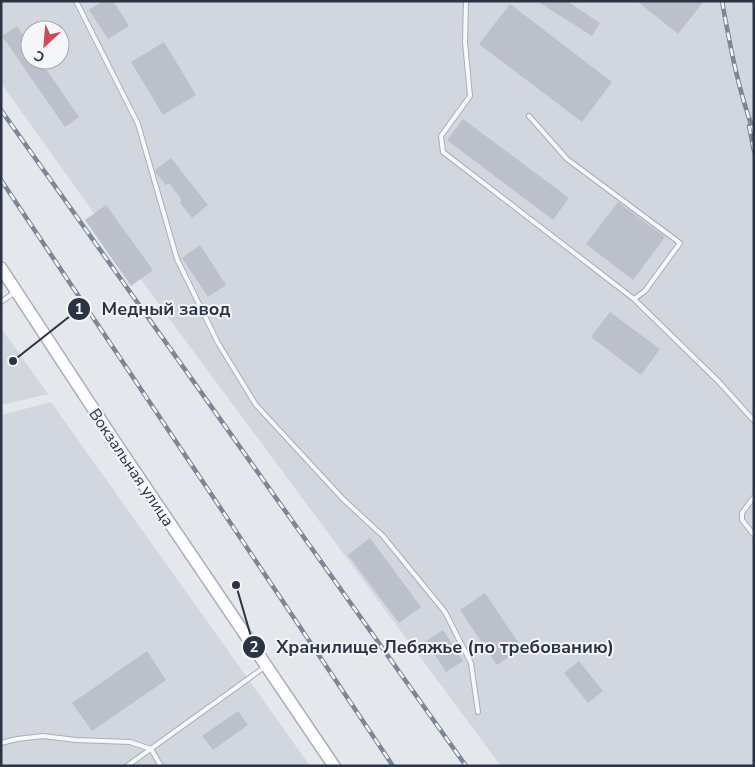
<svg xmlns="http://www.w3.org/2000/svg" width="755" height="767" font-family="'Nunito Sans',sans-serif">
<rect width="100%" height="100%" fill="#e4e7ec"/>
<!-- built -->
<path fill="#d2d6de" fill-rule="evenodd" d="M 1,1 L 754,1 L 754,766 L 501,766 L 165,313 L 1,83 ZM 30,30 L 60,30 L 60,60 L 30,60 Z
M 1,328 L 48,394 L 1,405 Z
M 51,402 L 310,766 L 1,766 L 1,415 Z"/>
<!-- building -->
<path fill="#bbc0ca" d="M 103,1 L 113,1 L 129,26 L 108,39 L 89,10 Z
M 537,1 L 567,1 L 600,23 L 592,36 Z
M 637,1 L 704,1 L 678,34 Z
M 510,4 L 612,82 L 582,122 L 479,44 Z
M 17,26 L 30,45 L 30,60 L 40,60 L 79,117 L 65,127 L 2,36 Z
M 164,42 L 196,95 L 163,115 L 131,62 Z
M 463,119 L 569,198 L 553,220 L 447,140 Z
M 171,158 L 208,205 L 192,218 L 180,203 L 182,200 L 169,183 L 166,185 L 156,173 L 155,170 Z
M 618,202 L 665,237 L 633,280 L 586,244 Z
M 106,205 L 153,270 L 131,286 L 85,220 Z
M 200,245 L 226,285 L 208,297 L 182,258 Z
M 610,312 L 660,349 L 641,375 L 591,337 Z
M 370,538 L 421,607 L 399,623 L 348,555 Z
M 485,593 L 522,648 L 497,665 L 460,610 Z
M 443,630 L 463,661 L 446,672 L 426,641 Z
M 147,651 L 166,680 L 92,731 L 72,703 Z
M 579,661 L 603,691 L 588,703 L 564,673 Z
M 238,711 L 248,725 L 213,750 L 202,736 Z"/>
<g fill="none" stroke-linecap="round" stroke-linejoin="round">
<defs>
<path id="service" d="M 76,1 L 138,124 L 177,259 L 218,343 L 256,405 L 343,499 L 383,536 L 445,612 L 471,663 L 478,712
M 466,1 L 465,42 L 470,96 L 441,136 L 443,152 L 634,299 L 645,291 L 680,243 L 567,159 L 529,116
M 634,299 L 719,382 L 754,421
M 1,302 L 15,292
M 754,497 L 742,513 L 742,520 L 754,535
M 1,743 L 17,739 L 43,736 L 76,740 L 130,742 L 151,749 L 161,766
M 127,766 L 266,666"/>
<path id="secondary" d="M 1,268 L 117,445 L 334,766"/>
</defs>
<!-- service casing -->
<use href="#service" stroke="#a9aeb7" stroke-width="6"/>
<!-- secondary casing -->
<use href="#secondary" stroke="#a9aeb7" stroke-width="14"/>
<!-- service -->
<use href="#service" stroke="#f7f8fa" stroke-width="4"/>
<!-- secondary -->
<use href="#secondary" stroke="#fff" stroke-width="11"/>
<defs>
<path id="rail" d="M 722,1 C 730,45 738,90 754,132
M 1,110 L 466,766
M 749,126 L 754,151
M 1,180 L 393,766"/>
</defs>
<!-- rail casing -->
<use href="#rail" stroke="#7d8696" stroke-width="4.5"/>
<!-- rail -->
<use href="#rail" stroke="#f4f6f9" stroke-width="2.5" stroke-dasharray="8" stroke-linecap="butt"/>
</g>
<g text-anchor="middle" stroke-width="4" stroke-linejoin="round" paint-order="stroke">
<!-- street labels -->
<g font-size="16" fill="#2b3445" stroke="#f4f6f9">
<text transform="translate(132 467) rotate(56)" y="6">Вокзальная улица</text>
</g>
</g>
<!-- callouts -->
<path fill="none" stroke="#2b3445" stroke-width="2" d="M13 361L79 309M236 585L254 647"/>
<g fill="#2b3445" stroke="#f4f6f9" stroke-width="2">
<circle cx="13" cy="361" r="5"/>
<circle cx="236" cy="585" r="5"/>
<circle cx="79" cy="309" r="12"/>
<circle cx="254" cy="647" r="12"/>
</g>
<g font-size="15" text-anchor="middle" font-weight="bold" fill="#fff">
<text x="79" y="314">1</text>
<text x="254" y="652">2</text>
</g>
<g font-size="18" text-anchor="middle" font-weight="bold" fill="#2b3445" stroke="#f4f6f9" stroke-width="4" stroke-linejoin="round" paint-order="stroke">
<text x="166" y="315">Медный завод</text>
<text x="445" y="653">Хранилище Лебяжье (по требованию)</text>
</g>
<!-- border -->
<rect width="755" height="767" fill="none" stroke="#2b3445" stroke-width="5"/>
<!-- north arrow -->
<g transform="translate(45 45) rotate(206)"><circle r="24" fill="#f4f6f9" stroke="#a4a8b1"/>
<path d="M0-4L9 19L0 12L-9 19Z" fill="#d1495b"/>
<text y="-8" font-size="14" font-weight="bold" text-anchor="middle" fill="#2b3445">С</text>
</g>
</svg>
